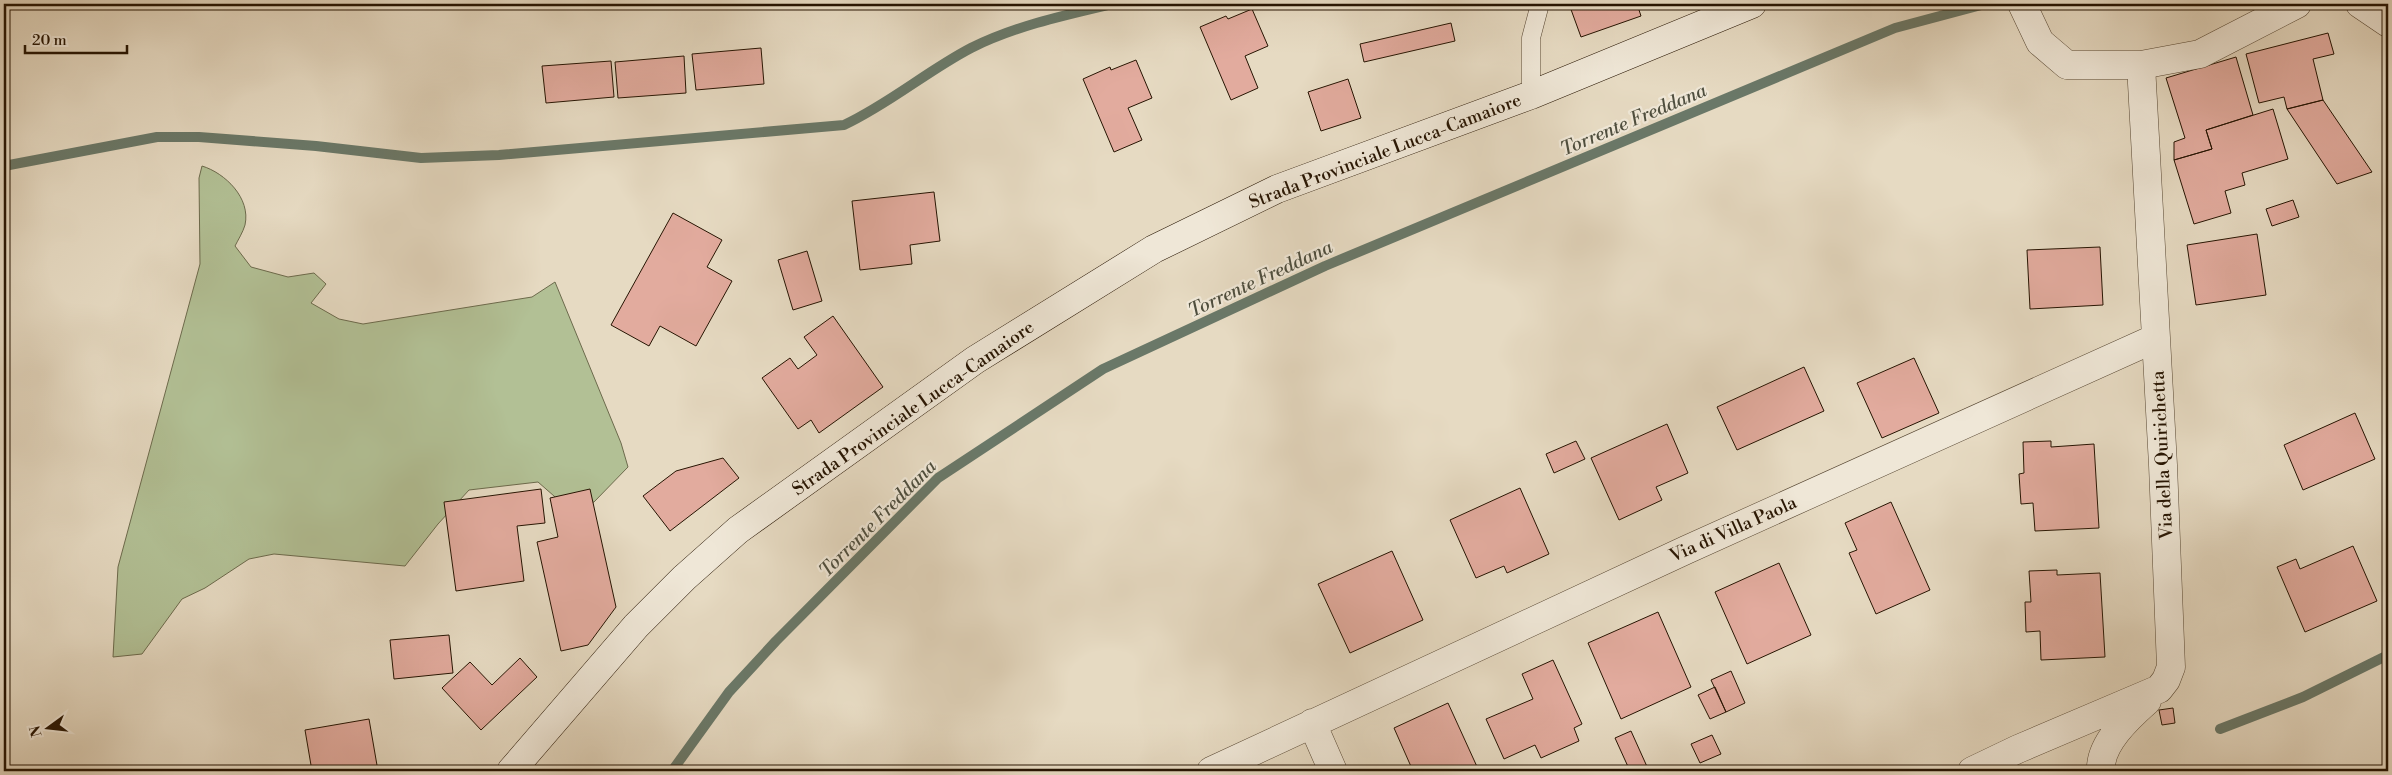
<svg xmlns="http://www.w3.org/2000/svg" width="2392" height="775" font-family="'Libre Bodoni',serif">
<rect width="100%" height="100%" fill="#e6dac2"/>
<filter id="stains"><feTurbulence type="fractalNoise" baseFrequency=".004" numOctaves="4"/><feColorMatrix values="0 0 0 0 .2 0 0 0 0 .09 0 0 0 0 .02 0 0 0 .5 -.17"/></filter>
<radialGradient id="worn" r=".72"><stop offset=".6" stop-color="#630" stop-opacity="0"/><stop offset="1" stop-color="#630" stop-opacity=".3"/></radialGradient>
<!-- green -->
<path fill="#b2c095" stroke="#6c6a4c" d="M 202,166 C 225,173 251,198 245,225 C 243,232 238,240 235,246 L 251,267 L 288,277 L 314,273 L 326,284 L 311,303 L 339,319 L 363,324 L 532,297 L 555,282 L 621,443 L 628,467 L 594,502 L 570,510 L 538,482 L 469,490 L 438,524 L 405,566 L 274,554 L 249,559 L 205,588 L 182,599 L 142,654 L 113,657 L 118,567 L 200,264 L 199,178 Z"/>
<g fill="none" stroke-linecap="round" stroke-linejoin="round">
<!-- stream -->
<path stroke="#6a7868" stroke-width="10" d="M 4,166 L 157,137 L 199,137 L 316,146 L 421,158 L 499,155 L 844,125 C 889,104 927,71 971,48 C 1015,26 1065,15 1112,4
M 2220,729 L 2303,697 L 2388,655
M 672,771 L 729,692 L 776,641 L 938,478 L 1103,369 L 1325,266 L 1895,28 L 1985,4"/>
</g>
<!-- building -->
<path fill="#e2ab9e" stroke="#261402" d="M 1569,4 L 1637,4 L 1641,16 L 1581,37 Z
M 1252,9 L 1268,46 L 1245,56 L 1258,88 L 1231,100 L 1200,27 L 1226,16 L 1228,19 Z
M 1451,23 L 1455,41 L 1364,62 L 1360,44 Z
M 2328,33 L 2334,54 L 2313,59 L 2323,100 L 2287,109 L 2284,97 L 2259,103 L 2246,54 Z
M 761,48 L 764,84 L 696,90 L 692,54 Z
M 684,56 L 686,93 L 618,98 L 615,62 Z
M 2236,57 L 2253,115 L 2206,130 L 2212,149 L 2174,160 L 2174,142 L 2185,138 L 2166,78 Z
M 1136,60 L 1152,98 L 1128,108 L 1142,140 L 1114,152 L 1083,79 L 1110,67 L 1111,70 Z
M 611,61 L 614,97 L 546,103 L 542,66 Z
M 1348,79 L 1361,118 L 1321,131 L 1308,92 Z
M 2323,100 L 2372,172 L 2337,184 L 2287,109 Z
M 2273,109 L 2288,159 L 2242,173 L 2245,185 L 2225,191 L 2231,213 L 2194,224 L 2174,160 L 2212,149 L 2206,130 Z
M 934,192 L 940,241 L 910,245 L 912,264 L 860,270 L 852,201 Z
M 2293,200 L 2299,217 L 2272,226 L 2266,209 Z
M 673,213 L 722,240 L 707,267 L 732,281 L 696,346 L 660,326 L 649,346 L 611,325 Z
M 2257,234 L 2266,295 L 2196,305 L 2187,245 Z
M 2100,247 L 2103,305 L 2030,309 L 2027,250 Z
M 807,251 L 822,301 L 793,310 L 778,260 Z
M 833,316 L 883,387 L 819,433 L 811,420 L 798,429 L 762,378 L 790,358 L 798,369 L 817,355 L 804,337 Z
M 1914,358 L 1939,413 L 1882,438 L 1857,383 Z
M 1804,367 L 1824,411 L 1737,450 L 1717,407 Z
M 2355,413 L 2375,459 L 2303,490 L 2284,445 Z
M 1667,424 L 1688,473 L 1656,487 L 1662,500 L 1619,520 L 1591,458 Z
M 1576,441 L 1585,459 L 1554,473 L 1546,454 Z
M 2051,441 L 2051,447 L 2094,444 L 2099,528 L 2035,531 L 2033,503 L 2021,504 L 2019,474 L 2024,473 L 2023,442 Z
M 723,458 L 739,478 L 670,531 L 643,496 L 676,471 Z
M 1520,488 L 1549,554 L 1507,573 L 1504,566 L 1476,578 L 1450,520 Z
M 541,489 L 545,523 L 517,526 L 524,581 L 456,591 L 444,502 Z
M 590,489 L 616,607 L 588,645 L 561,651 L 537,542 L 558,537 L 550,498 Z
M 1891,502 L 1930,590 L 1876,614 L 1849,553 L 1857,550 L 1845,523 Z
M 2353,546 L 2377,601 L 2305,632 L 2277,567 L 2296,559 L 2300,569 Z
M 1392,551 L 1423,620 L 1350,653 L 1318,584 Z
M 1779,563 L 1811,635 L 1747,664 L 1715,592 Z
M 2057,570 L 2057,575 L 2100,573 L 2105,657 L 2041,660 L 2040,631 L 2026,632 L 2025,602 L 2031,602 L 2029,571 Z
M 1658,612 L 1691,687 L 1621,719 L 1588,643 Z
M 449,635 L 453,673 L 394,679 L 390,640 Z
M 520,658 L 537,677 L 481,730 L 442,688 L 470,662 L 492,685 Z
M 1553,660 L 1582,724 L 1574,728 L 1579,741 L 1541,758 L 1535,745 L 1504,759 L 1486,719 L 1533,699 L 1522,674 Z
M 1731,671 L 1745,703 L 1726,712 L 1711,680 Z
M 1715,687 L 1726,712 L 1710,719 L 1698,695 Z
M 1448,703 L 1479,771 L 1413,771 L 1394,728 Z
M 2173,708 L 2175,723 L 2162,725 L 2159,710 Z
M 369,719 L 378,771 L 312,771 L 305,730 Z
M 1631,731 L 1649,771 L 1630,771 L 1615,738 Z
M 1712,735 L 1721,754 L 1700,763 L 1691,744 Z"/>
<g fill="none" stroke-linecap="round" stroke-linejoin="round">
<defs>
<path id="service" d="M 1531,95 L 1531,38 L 1540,4"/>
<path id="minor" d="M 2022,4 L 2040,42 L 2067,65 L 2141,65 L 2200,54 L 2297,4
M 2360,4 L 2388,23
M 1312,723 L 1333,771
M 1211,771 L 1686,550 L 2156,338
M 1972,771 L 2018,749 L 2159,689 L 2166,680 L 2171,667 L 2163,465 L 2141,65
M 2101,771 C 2099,744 2129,717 2147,701"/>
<path id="secondary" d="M 511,771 L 636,626 L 684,578 L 738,530 L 975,360 L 1154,249 L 1277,189 L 1531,95 L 1752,4"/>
</defs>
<!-- service casing -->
<use href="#service" stroke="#564632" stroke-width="19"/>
<!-- minor casing -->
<use href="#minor" stroke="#564632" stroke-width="29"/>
<!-- secondary casing -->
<use href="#secondary" stroke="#261402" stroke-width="29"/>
<!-- service -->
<use href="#service" stroke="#efe7d7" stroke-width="18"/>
<!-- minor -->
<use href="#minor" stroke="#efe7d7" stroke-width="28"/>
<!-- secondary -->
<use href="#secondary" stroke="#efe7d7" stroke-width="28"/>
</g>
<g text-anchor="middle" stroke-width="4.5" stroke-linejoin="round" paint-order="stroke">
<!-- street labels -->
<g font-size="18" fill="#261402" stroke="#efe7d7">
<text transform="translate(1385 151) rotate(-21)" y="6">Strada Provinciale Lucca-Camaiore</text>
<text transform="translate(913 408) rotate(-35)" y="6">Strada Provinciale Lucca-Camaiore</text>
<text transform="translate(2162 455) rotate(-93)" y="6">Via della Quirichetta</text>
<text transform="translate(1733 529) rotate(-24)" y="6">Via di Villa Paola</text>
</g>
<!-- water labels -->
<g font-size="19" font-style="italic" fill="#4e4e3e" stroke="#efe7d7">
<text transform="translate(1633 119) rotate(-23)" y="7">Torrente Freddana</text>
<text transform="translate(1260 278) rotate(-25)" y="7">Torrente Freddana</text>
<text transform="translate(877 518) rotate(-45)" y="7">Torrente Freddana</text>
</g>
</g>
<!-- margin -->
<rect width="2392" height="775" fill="none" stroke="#e6dac2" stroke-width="20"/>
<rect x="5" y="5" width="2382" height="765" fill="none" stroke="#261402" stroke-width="2.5"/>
<rect x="10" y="10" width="2372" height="755" fill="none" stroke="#261402"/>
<!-- north arrow -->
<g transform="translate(48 728) rotate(255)" stroke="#efe7d7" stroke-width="4" paint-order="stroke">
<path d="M0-4L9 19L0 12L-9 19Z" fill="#261402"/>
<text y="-8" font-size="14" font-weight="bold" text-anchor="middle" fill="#261402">N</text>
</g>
<!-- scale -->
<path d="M25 45v8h102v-8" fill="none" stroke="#261402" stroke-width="2.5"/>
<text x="32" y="45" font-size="15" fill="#261402" stroke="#efe7d7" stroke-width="4" paint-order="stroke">20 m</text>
<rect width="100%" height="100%" filter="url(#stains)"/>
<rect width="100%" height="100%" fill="url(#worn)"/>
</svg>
